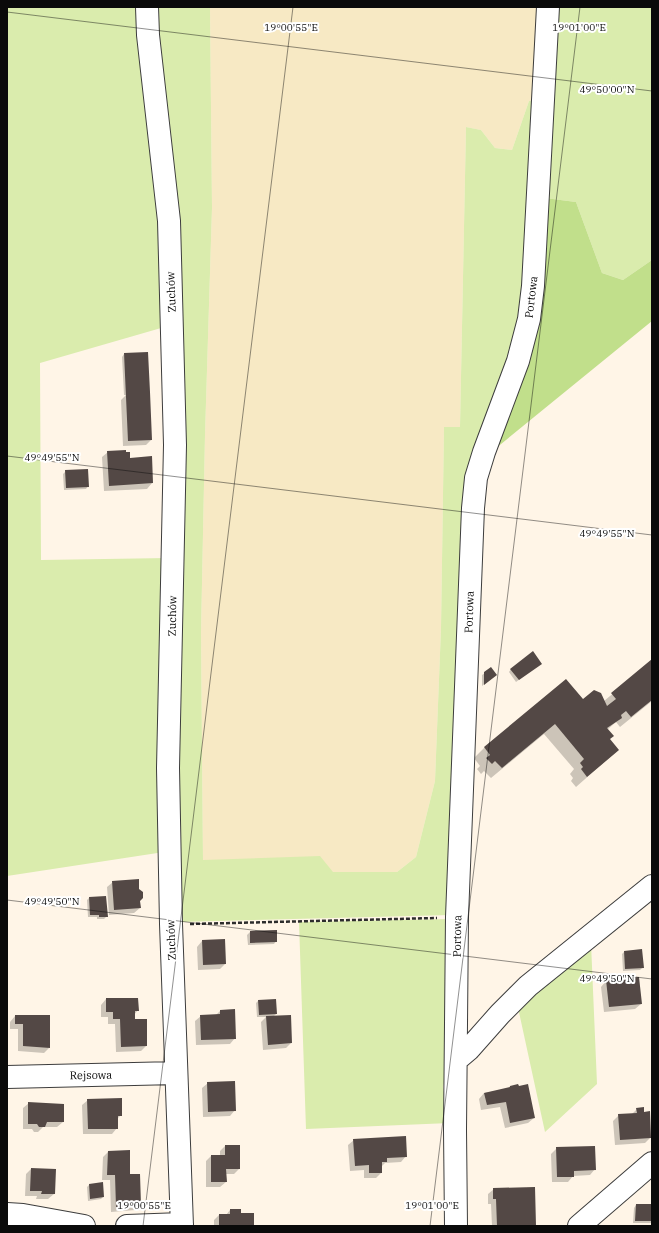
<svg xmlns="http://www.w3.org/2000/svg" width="659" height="1233" font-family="'IBM Plex Serif',serif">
<rect width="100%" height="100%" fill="#fff5e7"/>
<!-- farmland -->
<path fill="#f7e9c4" d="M 210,7 L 542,7 L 537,100 L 529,101 L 512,150 L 495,148 L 481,130 L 466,127 L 460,427 L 444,427 L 441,628 L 435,781 L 416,857 L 397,872 L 333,872 L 203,860 L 201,633 L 205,435 L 212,208 Z"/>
<!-- green -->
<path fill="#daecad" d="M 7,7 L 142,7 L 168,326 L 40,363 L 41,560 L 168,558 L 164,852 L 7,876 Z
M 153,7 L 210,7 L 212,208 L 205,435 L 201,633 L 203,860 L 320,856 L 333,872 L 397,872 L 416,857 L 435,781 L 441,628 L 444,427 L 460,427 L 466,127 L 481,130 L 495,148 L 512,150 L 529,101 L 537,100 L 522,319 L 479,445 L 451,915 L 178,922 Z
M 556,7 L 652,7 L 652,260 L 623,280 L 602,273 L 576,202 L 545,198 L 550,90 L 556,83 Z
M 451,919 L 447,1070 L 443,1087 L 450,1123 L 306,1129 L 299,922 Z
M 591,943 L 597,1084 L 545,1132 L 517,1003 Z"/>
<!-- forest -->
<path fill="#c1df8b" d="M 545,198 L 576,202 L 602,273 L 623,280 L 652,260 L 652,321 L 490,453 Z"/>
<!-- shadow -->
<path fill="#0003" d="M 124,354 L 151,440 L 146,445 L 123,446 L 121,400 L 126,395 L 124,395 L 122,357 Z
M 108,452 L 129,459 L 151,458 L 152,483 L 147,489 L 104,491 L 102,457 Z
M 66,471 L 88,486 L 86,489 L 64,490 L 63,474 Z
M 652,661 L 652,701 L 620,727 L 616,722 L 607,730 L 609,740 L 618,750 L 576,787 L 571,781 L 573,778 L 570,774 L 574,769 L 544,734 L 491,778 L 484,771 L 481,774 L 477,769 L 480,766 L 474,758 L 484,748 L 566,680 L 583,701 L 604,701 Z
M 538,666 L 516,682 L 509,672 L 511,669 Z
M 485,673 L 493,677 L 482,686 L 482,675 Z
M 113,882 L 139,901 L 140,908 L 134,913 L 109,915 L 107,887 Z
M 89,898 L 107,916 L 104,919 L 97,919 L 97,917 L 88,917 L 87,900 Z
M 276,931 L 276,941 L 274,944 L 248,945 L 247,935 L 250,932 Z
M 202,941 L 225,964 L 220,969 L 198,970 L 197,947 Z
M 624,952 L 643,967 L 640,970 L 623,971 L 622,954 Z
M 606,981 L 641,1004 L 635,1009 L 604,1012 L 601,987 Z
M 106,999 L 137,999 L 138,1010 L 134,1015 L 134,1020 L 146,1046 L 141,1051 L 116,1052 L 115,1024 L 108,1024 L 108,1017 L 101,1017 L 101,1005 Z
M 258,1001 L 276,1014 L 274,1016 L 290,1016 L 291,1043 L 286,1048 L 263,1050 L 261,1022 L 266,1017 L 257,1017 L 256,1003 Z
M 220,1011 L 235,1038 L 230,1044 L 196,1045 L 195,1021 L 201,1016 L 216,1015 Z
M 15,1016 L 49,1048 L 44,1053 L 18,1051 L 18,1029 L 10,1029 L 10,1022 Z
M 208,1083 L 235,1110 L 230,1116 L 203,1117 L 202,1088 Z
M 510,1086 L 534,1118 L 528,1123 L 505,1128 L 500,1107 L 481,1110 L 479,1099 L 484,1093 L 508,1089 Z
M 88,1100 L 121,1115 L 117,1119 L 117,1128 L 112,1134 L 83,1134 L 82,1105 Z
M 29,1103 L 63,1105 L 63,1122 L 57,1127 L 43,1127 L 38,1132 L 34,1132 L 32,1129 L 23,1129 L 23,1108 Z
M 637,1109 L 650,1138 L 645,1143 L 615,1145 L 613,1121 L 619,1115 L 631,1115 Z
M 354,1140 L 406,1156 L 401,1162 L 385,1163 L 381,1167 L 381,1173 L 376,1178 L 364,1178 L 364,1170 L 350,1171 L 348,1145 Z
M 225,1146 L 239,1146 L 239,1169 L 234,1174 L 225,1174 L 226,1182 L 220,1187 L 206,1187 L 206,1161 L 211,1156 L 220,1156 L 220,1151 Z
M 557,1148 L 595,1169 L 590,1175 L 573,1176 L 568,1182 L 552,1182 L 551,1154 Z
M 108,1152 L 129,1175 L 140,1205 L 135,1210 L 111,1212 L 110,1180 L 102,1180 L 103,1157 Z
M 31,1169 L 54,1194 L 48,1199 L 36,1199 L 37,1196 L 25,1196 L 26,1174 Z
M 89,1185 L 103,1197 L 101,1199 L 88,1201 L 87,1187 Z
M 494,1189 L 535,1226 L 492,1226 L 491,1204 L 488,1204 L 488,1194 Z
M 636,1205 L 652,1205 L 652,1223 L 633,1223 L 634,1208 Z
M 230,1210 L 240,1214 L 253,1226 L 214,1226 L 214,1220 L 219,1215 L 226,1215 Z"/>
<!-- building -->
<path fill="#534845" d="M 148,352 L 150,392 L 136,393 L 150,392 L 152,440 L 128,441 L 124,353 Z
M 126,450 L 126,452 L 130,452 L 130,458 L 152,456 L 153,483 L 109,486 L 107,451 Z
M 88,469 L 89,487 L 66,488 L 65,470 Z
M 533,651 L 542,664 L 519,680 L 510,669 Z
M 652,659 L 652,700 L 631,717 L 626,711 L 621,715 L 622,718 L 607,728 L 614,736 L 610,739 L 619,750 L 587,777 L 581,769 L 583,767 L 580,763 L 584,759 L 555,724 L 502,768 L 495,761 L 492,764 L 486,758 L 490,755 L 484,747 L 566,679 L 583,699 L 594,690 L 601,693 L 607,706 L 616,699 L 611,693 Z
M 491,667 L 497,675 L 484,685 L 484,672 Z
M 139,879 L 139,889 L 143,892 L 143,898 L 140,901 L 141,908 L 114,910 L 112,881 Z
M 106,896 L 108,917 L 99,917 L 99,915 L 90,915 L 89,897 Z
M 277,930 L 277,942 L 250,943 L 250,931 Z
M 225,939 L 226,964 L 203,965 L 202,940 Z
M 642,949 L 644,968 L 625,969 L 624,951 Z
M 624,976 L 626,978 L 639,977 L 642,1004 L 609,1007 L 606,980 L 618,979 L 617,977 L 619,979 L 624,978 Z
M 106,998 L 138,998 L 139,1011 L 135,1011 L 135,1019 L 147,1019 L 147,1046 L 121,1047 L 120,1019 L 113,1019 L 113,1012 L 106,1012 Z
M 276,999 L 277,1014 L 259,1015 L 258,1000 Z
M 235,1009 L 236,1039 L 201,1040 L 200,1015 L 220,1014 L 220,1010 Z
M 15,1015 L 50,1015 L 50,1048 L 23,1046 L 23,1024 L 15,1024 Z
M 291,1015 L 292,1043 L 268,1045 L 266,1016 Z
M 235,1081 L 236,1111 L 208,1112 L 207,1082 Z
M 518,1084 L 519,1086 L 528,1084 L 535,1118 L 510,1123 L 506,1102 L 487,1105 L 484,1093 L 510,1087 L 510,1086 Z
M 122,1098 L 122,1116 L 118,1116 L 118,1129 L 88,1129 L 87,1099 Z
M 28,1102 L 64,1104 L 64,1122 L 47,1122 L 45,1127 L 39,1127 L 37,1124 L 28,1124 Z
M 644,1107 L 644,1112 L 650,1111 L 651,1138 L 620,1140 L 618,1114 L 637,1113 L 636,1108 Z
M 406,1136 L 407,1157 L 387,1158 L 387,1162 L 382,1162 L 382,1173 L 369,1173 L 369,1165 L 355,1166 L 353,1139 Z
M 225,1145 L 240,1145 L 240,1169 L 226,1169 L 227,1182 L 211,1182 L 211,1155 L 225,1155 Z
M 595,1146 L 596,1170 L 574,1171 L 574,1177 L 557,1177 L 556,1147 Z
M 130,1150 L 130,1174 L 140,1174 L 141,1205 L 116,1207 L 115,1175 L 107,1175 L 108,1151 Z
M 31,1168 L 56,1169 L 55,1194 L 41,1194 L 42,1191 L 30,1191 Z
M 103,1182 L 104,1197 L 90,1199 L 89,1184 Z
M 535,1187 L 536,1226 L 497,1226 L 496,1199 L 493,1199 L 493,1188 Z
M 636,1204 L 652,1204 L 652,1221 L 635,1221 Z
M 230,1209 L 241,1209 L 241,1213 L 254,1213 L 254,1226 L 219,1226 L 219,1214 L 230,1214 Z"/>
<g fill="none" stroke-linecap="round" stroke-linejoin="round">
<defs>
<path id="minor" d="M 147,7 L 148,35 L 169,221 L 175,445 L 168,768 L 171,924 L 182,1226
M 456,1060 L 469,1049 L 500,1014 L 528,986 L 652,886
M 7,1077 L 176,1073
M 7,1214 L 23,1215 L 84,1226
M 127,1226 L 182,1224
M 456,1226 L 455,1130 L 457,917 L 473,508 L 476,478 L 484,452 L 518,361 L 529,319 L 533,286 L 548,7
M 579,1226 L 652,1163"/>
</defs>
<!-- minor casing -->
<use href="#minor" stroke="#3d3d3d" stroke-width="24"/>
<!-- path -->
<path stroke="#2c2c2c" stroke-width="2.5" stroke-dasharray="4 2" stroke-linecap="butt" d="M 190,924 L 437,918"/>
<!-- minor -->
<use href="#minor" stroke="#fff" stroke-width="22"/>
</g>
<!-- ticks -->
<path fill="none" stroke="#0a0a0a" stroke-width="1" stroke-opacity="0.45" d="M 7,12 L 652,91M 7,456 L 652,535M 7,900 L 652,979M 143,1226 L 293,7M 430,1226 L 580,7"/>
<g text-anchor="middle" stroke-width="4" stroke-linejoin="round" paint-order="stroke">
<!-- street labels -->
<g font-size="11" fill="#0a0a0a" stroke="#fff">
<text transform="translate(171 292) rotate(-92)" y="4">Zuchów</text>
<text transform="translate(531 297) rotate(-83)" y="4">Portowa</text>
<text transform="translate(469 612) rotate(-88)" y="4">Portowa</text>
<text transform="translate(172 616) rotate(-89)" y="4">Zuchów</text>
<text transform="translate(457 936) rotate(-89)" y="4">Portowa</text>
<text transform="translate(171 940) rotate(-92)" y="4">Zuchów</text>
<text transform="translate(91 1075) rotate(-1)" y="4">Rejsowa</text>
</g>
</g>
<g font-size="10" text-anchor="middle" fill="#0a0a0a" stroke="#fff" stroke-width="4" stroke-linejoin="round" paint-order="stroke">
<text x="291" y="31">19°00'55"E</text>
<text x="579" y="31">19°01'00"E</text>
<text x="607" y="93">49°50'00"N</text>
<text x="52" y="461">49°49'55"N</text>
<text x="607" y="537">49°49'55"N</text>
<text x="52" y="905">49°49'50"N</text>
<text x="607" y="982">49°49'50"N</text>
<text x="144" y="1209">19°00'55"E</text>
<text x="432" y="1209">19°01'00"E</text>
</g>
<!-- border -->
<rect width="659" height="1233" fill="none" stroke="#0a0a0a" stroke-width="16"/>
</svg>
